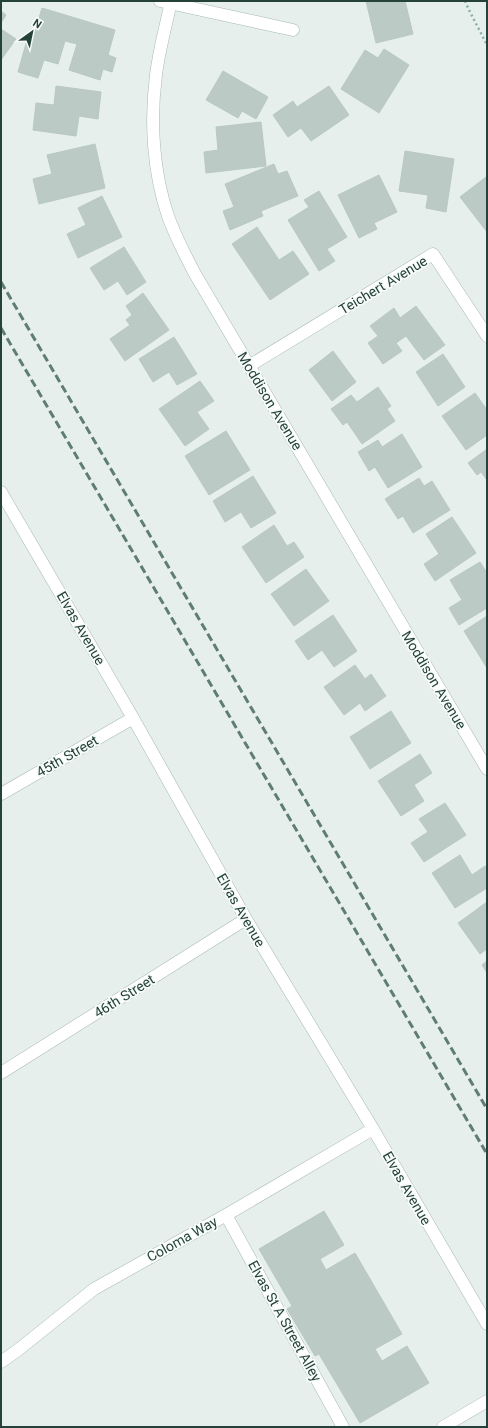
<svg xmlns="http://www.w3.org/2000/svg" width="488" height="1428" font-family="Roboto,sans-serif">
<rect width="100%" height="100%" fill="#e6efeb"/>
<!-- building -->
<path fill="#bbcac4" stroke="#b8c9c2" d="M 366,1 L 405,1 L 413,34 L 376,43 Z
M 42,8 L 115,30 L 108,55 L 116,58 L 112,72 L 103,69 L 100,80 L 69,70 L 77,44 L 65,41 L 58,64 L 44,60 L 38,78 L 18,72 L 27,40 L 32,41 Z
M 1,11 L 6,15 L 1,23 Z
M 1,29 L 16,39 L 1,60 Z
M 384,49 L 409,65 L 379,113 L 341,89 L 365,50 L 378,58 Z
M 223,71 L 268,97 L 256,119 L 242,111 L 238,118 L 206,100 Z
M 56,86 L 101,92 L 98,119 L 79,116 L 76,136 L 33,130 L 36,103 L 54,105 Z
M 329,86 L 349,115 L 311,141 L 301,128 L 288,137 L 273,115 L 293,101 L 297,107 Z
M 261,122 L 266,166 L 206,173 L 204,152 L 218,150 L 216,127 Z
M 95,144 L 105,188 L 39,204 L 33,179 L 52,174 L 47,155 Z
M 405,151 L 454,159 L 446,212 L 426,208 L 428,195 L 399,191 Z
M 274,164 L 278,174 L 287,171 L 298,196 L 261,211 L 263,216 L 230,230 L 223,211 L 234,207 L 225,184 Z
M 379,175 L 397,212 L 374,223 L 377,229 L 359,238 L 338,195 Z
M 486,177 L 487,178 L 487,232 L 460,197 Z
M 319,191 L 347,237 L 327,249 L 335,261 L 319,271 L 288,220 L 309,207 L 304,200 Z
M 102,196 L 122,237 L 78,258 L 67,234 L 86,225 L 78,208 Z
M 257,227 L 279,260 L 293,251 L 309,274 L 270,300 L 232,244 Z
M 124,247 L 146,282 L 127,295 L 118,281 L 104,290 L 90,268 Z
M 143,293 L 169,330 L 125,361 L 110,339 L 130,325 L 126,320 L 132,315 L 126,306 Z
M 416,306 L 445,345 L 424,360 L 406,336 L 396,343 L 402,351 L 383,364 L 368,343 L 378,336 L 370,326 L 394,308 L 400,318 Z
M 174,337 L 197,374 L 177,385 L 169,372 L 153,382 L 139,359 Z
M 333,351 L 356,382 L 332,401 L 309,370 Z
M 443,354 L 465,387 L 438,406 L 416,372 Z
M 200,381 L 214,401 L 197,412 L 209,429 L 185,446 L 159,409 Z
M 378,387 L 391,406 L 387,409 L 395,421 L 362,444 L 347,422 L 343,425 L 331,409 L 351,395 L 357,402 Z
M 475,393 L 487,410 L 487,435 L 466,450 L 442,416 Z
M 226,431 L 250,470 L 209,495 L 185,456 Z
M 402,434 L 422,467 L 388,488 L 375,467 L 369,471 L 358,452 L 378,440 L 382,447 Z
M 487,449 L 487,480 L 481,472 L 477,475 L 468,463 Z
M 253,476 L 276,513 L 251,528 L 241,512 L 225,522 L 213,501 Z
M 419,478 L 424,486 L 432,481 L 450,510 L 413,533 L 403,516 L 398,519 L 385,499 Z
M 452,517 L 476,553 L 435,581 L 424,564 L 439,554 L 426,534 Z
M 274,525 L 287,546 L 294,542 L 304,557 L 266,583 L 242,547 Z
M 480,562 L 487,573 L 487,608 L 459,625 L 449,608 L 462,600 L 450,580 Z
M 306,569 L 329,601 L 294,626 L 271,594 Z
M 333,615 L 357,651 L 334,667 L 322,650 L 308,660 L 295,641 Z
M 487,616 L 487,668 L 464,631 Z
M 355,665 L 365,679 L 371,674 L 386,696 L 365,711 L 360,703 L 344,715 L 324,687 Z
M 391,711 L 411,743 L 370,769 L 350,737 Z
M 420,754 L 432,773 L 414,785 L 424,801 L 401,816 L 378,781 Z
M 445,803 L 466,835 L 424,862 L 411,843 L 428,832 L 419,819 Z
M 460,855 L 472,875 L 485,866 L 487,869 L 487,888 L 455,908 L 432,873 Z
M 487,902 L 487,949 L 480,954 L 458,923 Z
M 487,961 L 487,973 L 482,965 Z
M 324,1211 L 344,1245 L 320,1259 L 326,1270 L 355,1253 L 402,1334 L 375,1349 L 382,1361 L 407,1346 L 429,1383 L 360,1423 L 319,1354 L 315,1356 L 287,1309 L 292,1306 L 259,1249 Z"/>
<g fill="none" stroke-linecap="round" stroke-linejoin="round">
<defs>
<path id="minor" d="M 160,1 L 293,30
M 171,1 C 166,26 159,50 156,75 C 150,121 153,172 168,216 C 175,236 185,255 195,274 L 487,769
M 249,366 L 433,254 L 487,336
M 1,492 L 133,718 L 246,919 L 373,1129 L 487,1324
M 1,794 L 133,718
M 1,1073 L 246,919
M 226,1215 L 343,1427
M 1,1362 L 18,1350 L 94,1289 L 226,1215 L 373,1129
M 443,1427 L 487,1401"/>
</defs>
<!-- minor casing -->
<use href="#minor" stroke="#a8b8b2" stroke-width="13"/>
<!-- path -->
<path stroke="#86b3a5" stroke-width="2.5" stroke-dasharray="2 3" stroke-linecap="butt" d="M 465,1 L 469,10 L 487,45"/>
<!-- minor -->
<use href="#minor" stroke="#fff" stroke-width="12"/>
<!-- rail -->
<path stroke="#5f7d75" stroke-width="3" stroke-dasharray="8 4" stroke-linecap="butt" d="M 1,282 L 487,1109
M 1,328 L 487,1154"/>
</g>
<g text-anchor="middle" stroke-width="3.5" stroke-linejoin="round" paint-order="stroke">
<!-- street labels -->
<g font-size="14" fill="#24423a" stroke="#f7fbf9">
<text transform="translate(383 285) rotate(-31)" y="5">Teichert Avenue</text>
<text transform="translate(270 401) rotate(59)" y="5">Moddison Avenue</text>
<text transform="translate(81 628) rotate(60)" y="5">Elvas Avenue</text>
<text transform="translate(434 680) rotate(59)" y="5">Moddison Avenue</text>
<text transform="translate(67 756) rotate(-30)" y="5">45th Street</text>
<text transform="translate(241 910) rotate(60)" y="5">Elvas Avenue</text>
<text transform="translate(124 996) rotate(-32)" y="5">46th Street</text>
<text transform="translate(407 1188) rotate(60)" y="5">Elvas Avenue</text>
<text transform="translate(182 1239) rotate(-29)" y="5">Coloma Way</text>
<text transform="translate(285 1321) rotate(61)" y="5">Elvas St A Street Alley</text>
</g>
</g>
<!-- border -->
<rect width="488" height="1428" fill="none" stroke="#24423a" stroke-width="4"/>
<!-- north arrow -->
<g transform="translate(32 32) rotate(33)" stroke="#f7fbf9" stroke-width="3" paint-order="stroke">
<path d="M0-3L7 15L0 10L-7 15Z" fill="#24423a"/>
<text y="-6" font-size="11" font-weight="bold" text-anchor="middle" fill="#24423a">N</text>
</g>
</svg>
